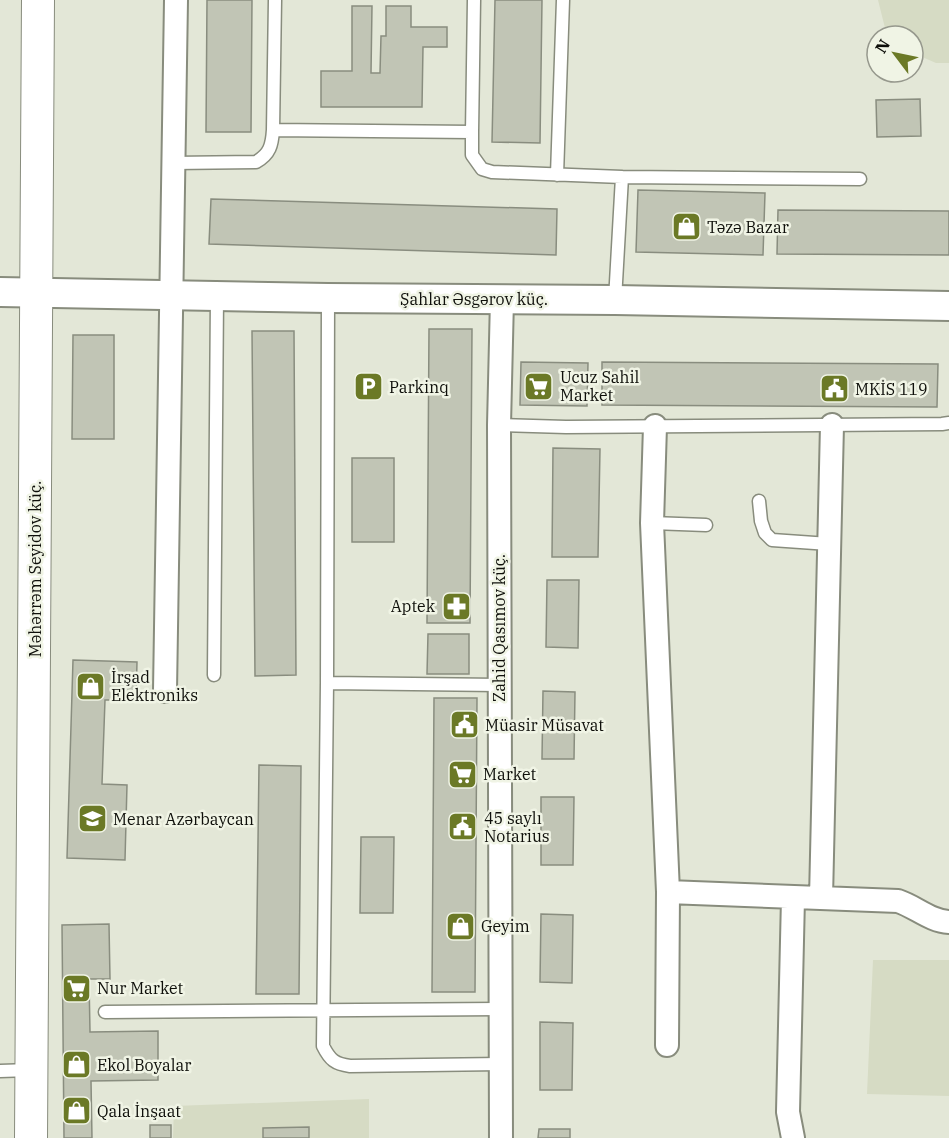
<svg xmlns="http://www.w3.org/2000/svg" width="949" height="1138" font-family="'IBM Plex Serif',serif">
<rect width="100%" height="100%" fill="#e3e7d7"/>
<!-- built -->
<path fill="#d6dbc4" d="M 878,0 L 949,0 L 949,63 L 936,63 L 913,53 L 913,36 L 887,36 Z
M 873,960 L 949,960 L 949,1096 L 867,1094 Z
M 369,1099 L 369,1138 L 173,1138 L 174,1106 Z"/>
<!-- building -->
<path fill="#c1c5b5" stroke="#898d7f" stroke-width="1.5" d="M 207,0 L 252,0 L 251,132 L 206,132 Z
M 495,0 L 542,0 L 540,143 L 492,142 Z
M 352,6 L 372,6 L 371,73 L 380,73 L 381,36 L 386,36 L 386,6 L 411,6 L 411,27 L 447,27 L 447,47 L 423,47 L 422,107 L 321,107 L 321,71 L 352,71 Z
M 920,99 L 921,136 L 877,137 L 876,100 Z
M 638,190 L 765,193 L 763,255 L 636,252 Z
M 211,199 L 557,209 L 556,255 L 209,244 Z
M 778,210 L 949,211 L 949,255 L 777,254 Z
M 429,329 L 472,329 L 470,623 L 427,623 Z
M 252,331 L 294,331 L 296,675 L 255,676 Z
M 73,335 L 114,335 L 114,439 L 72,439 Z
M 521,362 L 588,363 L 587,406 L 520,405 Z
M 602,362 L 938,364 L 937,407 L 602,405 Z
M 553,448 L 600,449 L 598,557 L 552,557 Z
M 352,458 L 394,458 L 394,542 L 352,542 Z
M 547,580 L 579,580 L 578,648 L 546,647 Z
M 428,634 L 469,634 L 469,674 L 427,674 Z
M 73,660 L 137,662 L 136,700 L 105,700 L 102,784 L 127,785 L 125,860 L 67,858 Z
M 543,691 L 575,692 L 574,759 L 542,759 Z
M 434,698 L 477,698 L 475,992 L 432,992 Z
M 259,765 L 301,766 L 299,994 L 256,994 Z
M 541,797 L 574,797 L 573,865 L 541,865 Z
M 361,837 L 394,837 L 393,913 L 360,913 Z
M 541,914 L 573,915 L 572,983 L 540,982 Z
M 109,924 L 110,979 L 89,979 L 90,1032 L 158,1031 L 158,1080 L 91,1081 L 92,1138 L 64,1138 L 62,925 Z
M 540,1022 L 573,1023 L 572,1090 L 540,1090 Z
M 150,1125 L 171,1125 L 171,1138 L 150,1138 Z
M 309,1127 L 309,1138 L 263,1138 L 263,1128 Z
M 539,1129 L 570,1129 L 570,1138 L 538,1138 Z"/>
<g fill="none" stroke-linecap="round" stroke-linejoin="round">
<defs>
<path id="service" d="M 273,130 L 275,0
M 472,132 L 474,0
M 173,163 L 256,162 C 270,154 272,145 273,130 L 472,132 L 472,155 L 482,169 L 492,172 L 622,177 L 860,179
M 557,175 L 563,0
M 328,298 L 327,683 L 323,1046 C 330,1060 335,1064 350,1066 L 501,1064
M 615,300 L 622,177
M 499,425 L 566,427 L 942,424 L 949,423
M 759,501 L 761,521 L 765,533 L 772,540 L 829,544
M 652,523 L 706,525
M 214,675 L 217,296
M 327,683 L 499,685
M 105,1012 L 500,1009
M 0,1071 L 30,1070"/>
<path id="minor" d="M 655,426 L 652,523 L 668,892 L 667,1045
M 165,691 L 176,0
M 668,892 L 898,901 C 916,907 930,921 949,922
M 793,898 L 788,1112 L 793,1138
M 821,898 L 832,425
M 501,1138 L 499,425 L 502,299"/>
<path id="tertiary" d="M 0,292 L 328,298 L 615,300 L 949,306"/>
<path id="secondary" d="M 31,1138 L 38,0"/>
</defs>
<!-- service casing -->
<use href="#service" stroke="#888c7d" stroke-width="15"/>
<!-- minor casing -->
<use href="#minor" stroke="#888c7d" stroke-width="26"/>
<!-- tertiary casing -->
<use href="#tertiary" stroke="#888c7d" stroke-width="32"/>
<!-- secondary casing -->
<use href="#secondary" stroke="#888c7d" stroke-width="34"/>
<!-- service -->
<use href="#service" stroke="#fff" stroke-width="12"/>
<!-- minor -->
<use href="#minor" stroke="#fff" stroke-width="22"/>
<!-- tertiary -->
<use href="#tertiary" stroke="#fff" stroke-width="28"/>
<!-- secondary -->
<use href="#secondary" stroke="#fff" stroke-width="32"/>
</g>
<!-- icons -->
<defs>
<symbol id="shop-square" viewBox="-11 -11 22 22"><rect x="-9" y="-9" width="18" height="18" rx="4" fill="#6b7926" stroke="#f0f4e5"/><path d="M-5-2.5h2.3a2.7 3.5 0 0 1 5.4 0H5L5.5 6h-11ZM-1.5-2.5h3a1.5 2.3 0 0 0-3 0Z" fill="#fff"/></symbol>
<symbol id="supermarket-square" viewBox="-11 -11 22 22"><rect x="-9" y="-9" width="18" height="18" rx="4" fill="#6b7926" stroke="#f0f4e5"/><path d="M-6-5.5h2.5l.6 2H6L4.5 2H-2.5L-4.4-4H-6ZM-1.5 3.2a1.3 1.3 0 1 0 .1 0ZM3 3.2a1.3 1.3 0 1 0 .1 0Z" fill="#fff"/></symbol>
<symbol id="parking-square" viewBox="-11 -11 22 22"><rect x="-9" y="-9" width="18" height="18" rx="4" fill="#6b7926" stroke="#f0f4e5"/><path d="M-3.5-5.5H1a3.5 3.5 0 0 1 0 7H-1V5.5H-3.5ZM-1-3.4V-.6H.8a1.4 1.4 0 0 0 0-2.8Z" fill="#fff"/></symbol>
<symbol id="civic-square" viewBox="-11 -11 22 22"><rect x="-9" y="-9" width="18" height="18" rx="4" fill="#6b7926" stroke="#f0f4e5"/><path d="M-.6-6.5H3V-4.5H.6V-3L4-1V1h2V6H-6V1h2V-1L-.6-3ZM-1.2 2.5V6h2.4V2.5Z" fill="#fff"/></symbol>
<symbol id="pharmacy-square" viewBox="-11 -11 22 22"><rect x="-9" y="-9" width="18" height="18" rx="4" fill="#6b7926" stroke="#f0f4e5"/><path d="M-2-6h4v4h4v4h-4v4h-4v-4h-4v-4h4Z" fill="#fff"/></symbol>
<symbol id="university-square" viewBox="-11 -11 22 22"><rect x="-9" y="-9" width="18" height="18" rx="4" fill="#6b7926" stroke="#f0f4e5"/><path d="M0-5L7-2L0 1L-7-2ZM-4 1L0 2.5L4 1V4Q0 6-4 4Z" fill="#fff"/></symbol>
</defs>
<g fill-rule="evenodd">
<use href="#shop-square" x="670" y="210" width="33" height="33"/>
<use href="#supermarket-square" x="522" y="370" width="33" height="33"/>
<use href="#parking-square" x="352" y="370" width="33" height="33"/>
<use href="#civic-square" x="818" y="372" width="33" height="33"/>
<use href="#pharmacy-square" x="440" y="590" width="33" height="33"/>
<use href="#shop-square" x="74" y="670" width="33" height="33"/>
<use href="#civic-square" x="448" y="708" width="33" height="33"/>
<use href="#supermarket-square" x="446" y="758" width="33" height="33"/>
<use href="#university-square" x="76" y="802" width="33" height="33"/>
<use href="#civic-square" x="446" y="810" width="33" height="33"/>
<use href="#shop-square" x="444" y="910" width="33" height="33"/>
<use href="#supermarket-square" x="60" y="972" width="33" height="33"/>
<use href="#shop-square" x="60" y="1048" width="33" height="33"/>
<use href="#shop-square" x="60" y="1094" width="33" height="33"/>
</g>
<g text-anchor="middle" stroke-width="5" stroke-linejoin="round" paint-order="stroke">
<!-- poi labels -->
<g font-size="16" fill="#0e0f0a" stroke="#f0f4e5" text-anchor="start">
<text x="707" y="233">Təzə Bazar</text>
<text x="560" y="383">Ucuz Sahil<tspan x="560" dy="18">Market</tspan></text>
<text x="389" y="393">Parkinq</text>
<text x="855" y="395">MKİS 119</text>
<text x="435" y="612" text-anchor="end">Aptek</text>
<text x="111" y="683">İrşad<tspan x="111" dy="18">Elektroniks</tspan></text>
<text x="485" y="731">Müasir Müsavat</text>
<text x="483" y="780">Market</text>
<text x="484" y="824">45 saylı<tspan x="484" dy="18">Notarius</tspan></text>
<text x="113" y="825">Menar Azərbaycan</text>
<text x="481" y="932">Geyim</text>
<text x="97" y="994">Nur Market</text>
<text x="97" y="1071">Ekol Boyalar</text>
<text x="97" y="1117">Qala İnşaat</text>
</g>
<!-- street labels -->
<g font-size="16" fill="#0e0f0a" stroke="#f0f4e5">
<text x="474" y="305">Şahlar Əsgərov küç.</text>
<text transform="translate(35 569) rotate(-90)" y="6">Məhərrəm Seyidov küç.</text>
<text transform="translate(499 628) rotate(-90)" y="6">Zahid Qasımov küç.</text>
</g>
</g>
<!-- north arrow -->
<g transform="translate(895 54) rotate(302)"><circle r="28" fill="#f0f4e5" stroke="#96988d" stroke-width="1.5"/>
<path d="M0-4.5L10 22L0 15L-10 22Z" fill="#6b7926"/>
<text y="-9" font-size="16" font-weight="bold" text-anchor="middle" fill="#0e0f0a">N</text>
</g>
</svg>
